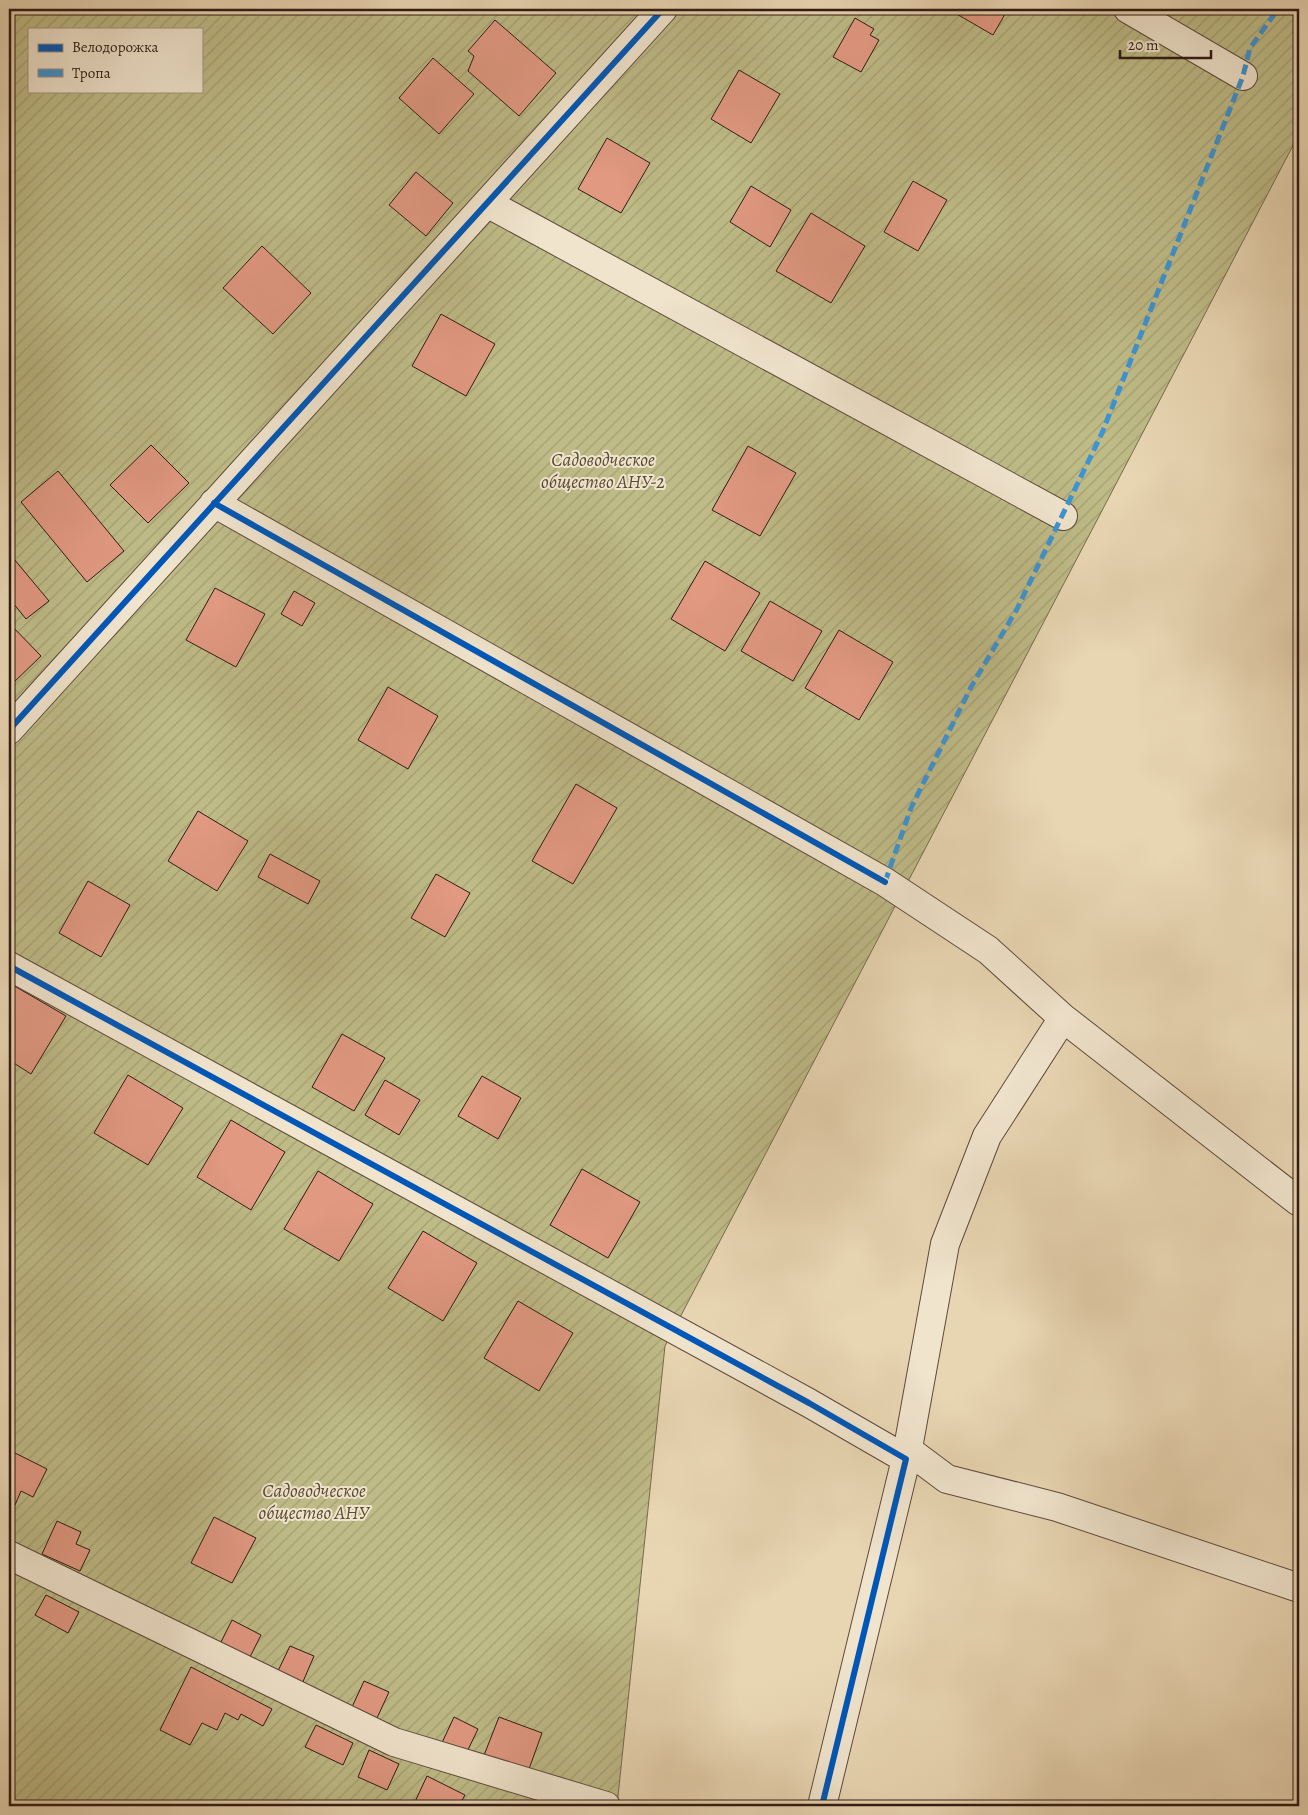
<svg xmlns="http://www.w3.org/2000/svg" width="1308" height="1815" font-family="Alegreya,serif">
<defs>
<pattern id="garden-furrows" width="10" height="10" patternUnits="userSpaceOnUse" patternTransform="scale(1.25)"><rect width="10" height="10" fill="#bebb87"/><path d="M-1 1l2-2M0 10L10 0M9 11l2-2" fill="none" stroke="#a4a074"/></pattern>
</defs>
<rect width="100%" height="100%" fill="#e8d5b2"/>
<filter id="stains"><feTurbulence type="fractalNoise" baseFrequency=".004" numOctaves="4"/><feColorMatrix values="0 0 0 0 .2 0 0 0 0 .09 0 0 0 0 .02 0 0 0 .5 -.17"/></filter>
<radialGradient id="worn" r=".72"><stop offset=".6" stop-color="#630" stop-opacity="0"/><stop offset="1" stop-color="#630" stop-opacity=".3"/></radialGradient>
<!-- garden -->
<path fill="url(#garden-furrows)" stroke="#766b4e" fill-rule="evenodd" d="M 9,9 L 1299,9 L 1299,134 L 665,1346 L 617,1806 L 9,1806 ZM 29,29 L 201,29 L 201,91 L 29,91 Z"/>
<!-- building -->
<path fill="#e19982" stroke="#2f1b14" d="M 948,9 L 1008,9 L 993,35 Z
M 855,18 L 874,29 L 870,35 L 879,40 L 861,72 L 833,57 Z
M 495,20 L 556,73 L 519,116 L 468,71 L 474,56 L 468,51 Z
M 433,58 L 474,94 L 439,134 L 399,98 Z
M 739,70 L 780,94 L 751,143 L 711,119 Z
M 607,138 L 650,163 L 621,213 L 578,189 Z
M 416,172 L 453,203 L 426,236 L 389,205 Z
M 913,181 L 947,200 L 918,251 L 884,232 Z
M 751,186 L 791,210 L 770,247 L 730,222 Z
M 811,213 L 865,246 L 831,303 L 776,271 Z
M 262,246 L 311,293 L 273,334 L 223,288 Z
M 441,314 L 495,344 L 466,396 L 412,366 Z
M 151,445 L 189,483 L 148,523 L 110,485 Z
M 748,446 L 796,473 L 760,536 L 712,510 Z
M 58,471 L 124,551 L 87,582 L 21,502 Z
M 9,553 L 49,601 L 26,619 L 9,598 Z
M 705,561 L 760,593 L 725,651 L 671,619 Z
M 215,588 L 265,614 L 236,667 L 186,640 Z
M 294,591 L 315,603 L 302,626 L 281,614 Z
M 770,601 L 822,631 L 793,681 L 741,651 Z
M 9,623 L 41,656 L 10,686 L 9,685 Z
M 839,630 L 893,662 L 859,720 L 805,688 Z
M 388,687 L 438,716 L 408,769 L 358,740 Z
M 576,784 L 617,808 L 573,884 L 532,861 Z
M 198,811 L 248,841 L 217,891 L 168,861 Z
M 270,854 L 320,881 L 308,904 L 258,877 Z
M 436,874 L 470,893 L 445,937 L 411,918 Z
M 88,881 L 130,905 L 101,957 L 59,933 Z
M 11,984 L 66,1016 L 31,1074 L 9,1060 L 9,987 Z
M 342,1034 L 385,1058 L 354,1111 L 312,1087 Z
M 128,1075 L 183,1108 L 148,1165 L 94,1133 Z
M 482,1076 L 521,1098 L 498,1139 L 458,1116 Z
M 385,1080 L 420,1100 L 399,1135 L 365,1115 Z
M 231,1120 L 285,1152 L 251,1210 L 197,1177 Z
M 582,1169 L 640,1202 L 608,1258 L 550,1225 Z
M 318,1171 L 373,1204 L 339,1261 L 284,1229 Z
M 423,1231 L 477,1263 L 443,1321 L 388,1288 Z
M 518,1301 L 573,1333 L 539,1391 L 484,1358 Z
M 9,1450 L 47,1469 L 33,1497 L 21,1491 L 15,1505 L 9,1502 Z
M 214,1517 L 256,1538 L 232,1583 L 191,1563 Z
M 57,1521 L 81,1532 L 76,1544 L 90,1550 L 80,1571 L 42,1554 Z
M 46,1595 L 79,1612 L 68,1633 L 35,1615 Z
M 232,1620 L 261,1635 L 249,1659 L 220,1644 Z
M 290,1646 L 314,1656 L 302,1684 L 277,1673 Z
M 191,1667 L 272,1709 L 263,1726 L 241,1714 L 238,1720 L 225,1713 L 217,1730 L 202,1723 L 190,1745 L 160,1730 Z
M 364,1681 L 389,1692 L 377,1718 L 352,1707 Z
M 454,1717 L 478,1729 L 464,1758 L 440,1747 Z
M 499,1717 L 542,1733 L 525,1780 L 481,1763 Z
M 316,1725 L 353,1743 L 343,1765 L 305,1747 Z
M 369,1750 L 399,1764 L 387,1790 L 358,1777 Z
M 427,1776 L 465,1795 L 459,1806 L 413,1806 Z
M 484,1801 L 493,1806 L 482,1806 Z"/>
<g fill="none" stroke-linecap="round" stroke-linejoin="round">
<defs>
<path id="minor" d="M 1128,9 L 1243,76
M 487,203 L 1063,516
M 214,503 L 885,882 L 988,950 L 1063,1018 L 1299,1202
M 9,730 L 663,9
M 9,966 L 809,1403 L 906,1459
M 908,1450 L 947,1479 L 1057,1507 L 1299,1588
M 9,1555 L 394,1742 L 606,1806
M 822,1806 L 906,1459 L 945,1244 L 987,1136 L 1063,1018"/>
</defs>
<!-- minor casing -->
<use href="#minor" stroke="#5d4a3c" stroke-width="30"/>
<!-- minor -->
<use href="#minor" stroke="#f0e4cd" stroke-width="28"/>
<!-- quiet -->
<path stroke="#3d94d3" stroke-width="5" stroke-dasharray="10 5" stroke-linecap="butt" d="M 885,882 L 911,808 L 971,687 L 1017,609 L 1102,433 L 1243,76 L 1250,48 L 1278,9"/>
<defs>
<path id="cycleway" d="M 214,503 L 885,882
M 9,730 L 663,9
M 9,966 L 809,1403 L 906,1459 L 822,1806"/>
</defs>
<!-- cycleway casing -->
<use href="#cycleway" stroke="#f0e4cd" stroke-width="9"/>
<!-- cycleway -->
<use href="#cycleway" stroke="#0057b8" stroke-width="6"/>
</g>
<g text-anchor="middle" stroke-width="4" stroke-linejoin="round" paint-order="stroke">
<!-- park labels -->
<g font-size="19" font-style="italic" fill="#5a4b36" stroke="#f0e4cd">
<text x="603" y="466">Садоводческое<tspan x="603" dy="22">общество АНУ-2</tspan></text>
<text x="314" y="1497">Садоводческое<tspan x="314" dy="22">общество АНУ</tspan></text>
</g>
</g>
<!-- margin -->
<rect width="1308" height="1815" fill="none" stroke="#e8d5b2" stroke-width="30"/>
<rect x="10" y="10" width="1288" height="1795" fill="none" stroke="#2f1b14" stroke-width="2.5"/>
<rect x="15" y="15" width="1278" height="1785" fill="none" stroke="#2f1b14"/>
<!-- legend -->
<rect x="28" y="28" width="175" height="65" fill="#f0e4cd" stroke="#a39483"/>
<rect x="38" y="44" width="25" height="8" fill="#0057b8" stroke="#a39483"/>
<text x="72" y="52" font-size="15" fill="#2f1b14">Велодорожка</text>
<rect x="38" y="69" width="25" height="8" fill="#3d94d3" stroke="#a39483"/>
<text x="72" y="78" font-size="15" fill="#2f1b14">Тропа</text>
<!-- scale -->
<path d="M1120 50v8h91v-8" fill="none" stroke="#2f1b14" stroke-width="2.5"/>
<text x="1128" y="50" font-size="15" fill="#2f1b14" stroke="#f0e4cd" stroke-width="4" paint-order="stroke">20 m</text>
<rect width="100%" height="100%" filter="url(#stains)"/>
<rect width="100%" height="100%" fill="url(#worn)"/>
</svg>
